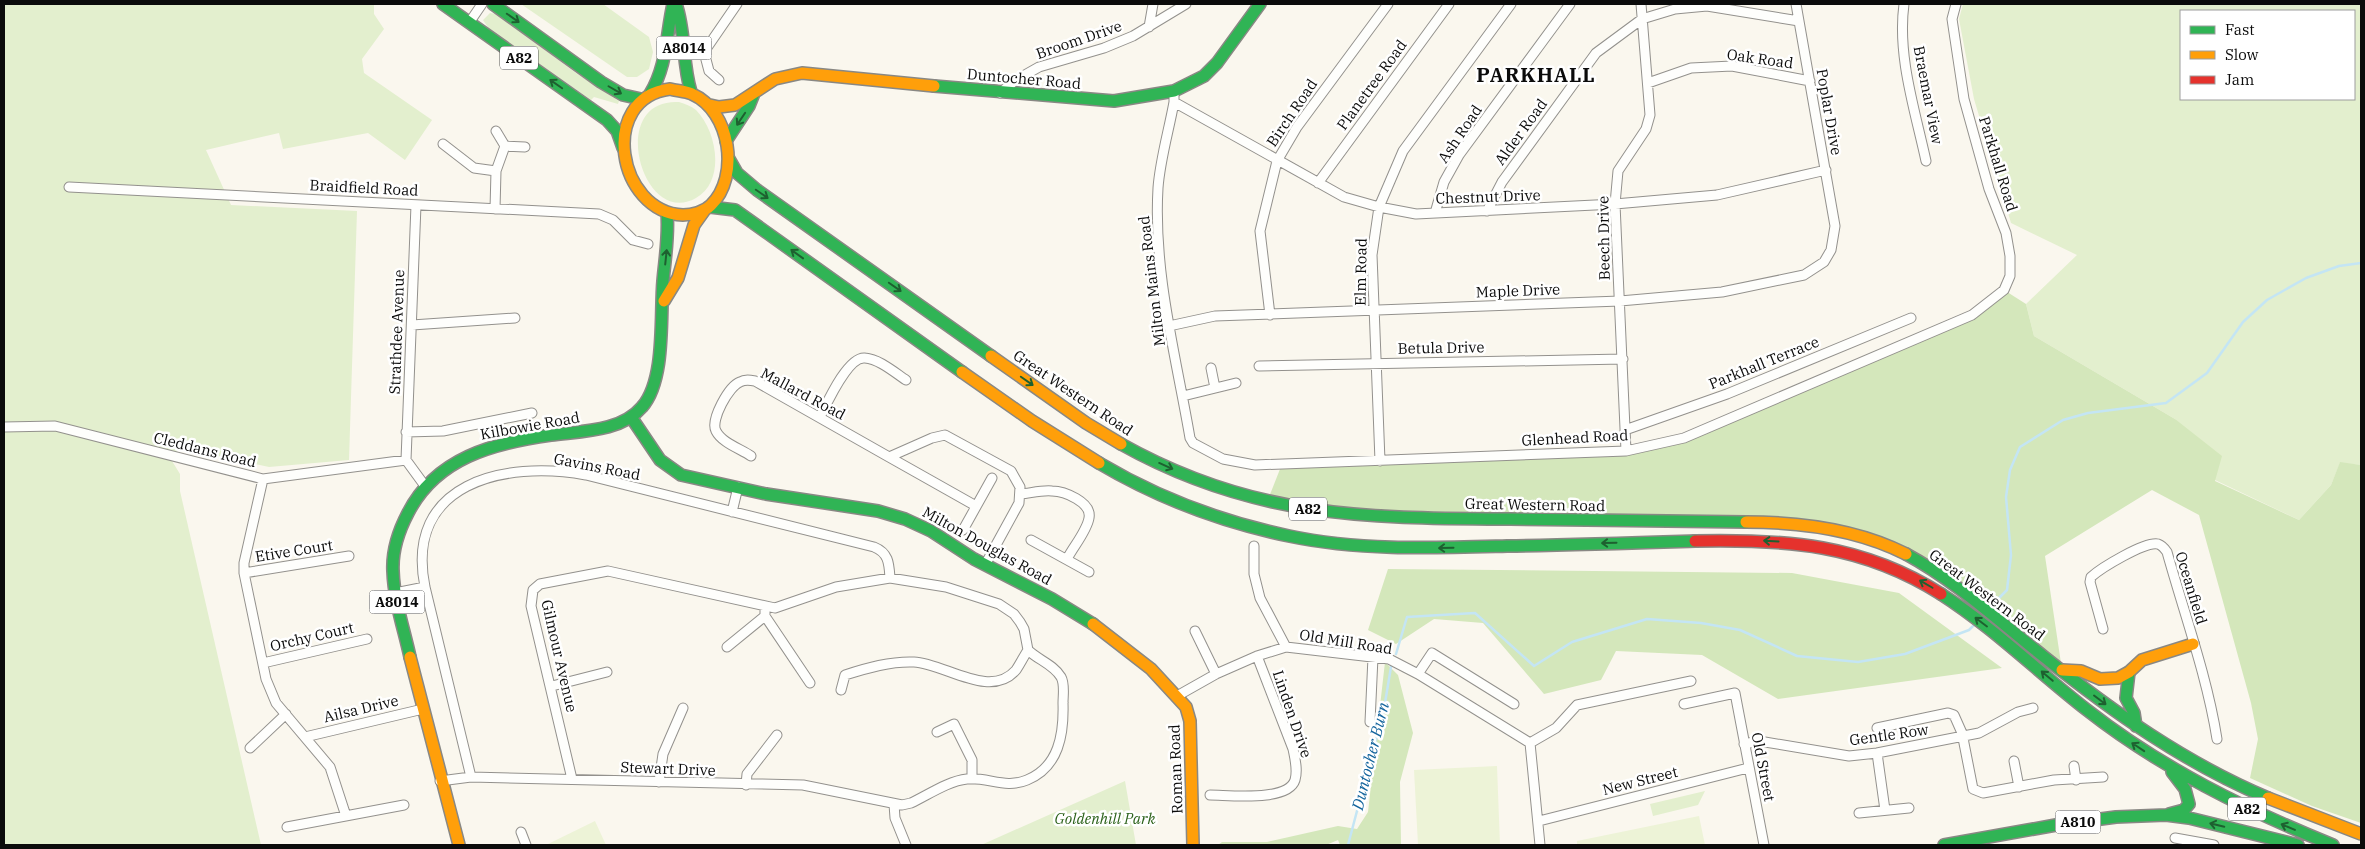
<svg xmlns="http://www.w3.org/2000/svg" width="2365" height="849" font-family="'IBM Plex Serif',serif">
<rect width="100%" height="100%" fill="#faf7ee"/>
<!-- green -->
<path fill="#e3efce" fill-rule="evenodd" d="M 4,4 L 374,4 L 374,14 L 384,29 L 362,59 L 364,73 L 432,120 L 405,160 L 368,133 L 283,149 L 279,133 L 206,150 L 231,205 L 357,211 L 349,460 L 269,467 L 179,448 L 172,461 L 180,474 L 180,491 L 261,845 L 4,845 Z
M 521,4 L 603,4 L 649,37 L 653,52 L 649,69 L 637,77 L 627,77 Z
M 1963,4 L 2361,4 L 2361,465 L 2340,463 L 2331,485 L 2299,520 L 2215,480 L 2175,419 L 2034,336 L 2026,304 L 2077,255 L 2011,223 L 1974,99 L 1959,19 ZM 2181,11 L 2354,11 L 2354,99 L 2181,99 Z
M 490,13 L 496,14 L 576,73 L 619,101 L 618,104 L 594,97 L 591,100 L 489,29 L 483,20 Z
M 679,102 C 685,104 691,106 696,110 C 717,131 726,181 696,198 C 642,229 606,98 679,102 Z
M 1125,781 L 1136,845 L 981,845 Z
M 1705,791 L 1698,805 L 1653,816 L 1650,804 Z"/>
<!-- forest -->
<path fill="#d4e7bb" d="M 2004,290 L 2026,304 L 2034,336 L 2175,419 L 2222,456 L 2215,481 L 2299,520 L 2331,485 L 2340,462 L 2361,465 L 2361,823 L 2312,806 L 2250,778 L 2258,739 L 2251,703 L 2199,515 L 2152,490 L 2045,556 L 2062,670 L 1932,570 L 1829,529 L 1388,518 L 1267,502 L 1282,464 L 1626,451 L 1684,438 L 1971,315 Z
M 1388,569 L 1792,573 L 1899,593 L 2002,668 L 1778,699 L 1702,655 L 1616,651 L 1601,680 L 1544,694 L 1483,623 L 1434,619 L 1396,644 L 1368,630 Z
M 1385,662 L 1398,675 L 1413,733 L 1400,782 L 1401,845 L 1340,845 L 1338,840 L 1326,845 L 1218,845 L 1222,842 L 1267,842 L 1338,826 L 1357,829 L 1368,812 Z"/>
<!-- pitch -->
<path fill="#edf3d7" d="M 1497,766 L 1500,845 L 1418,845 L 1414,770 Z
M 1699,816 L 1705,845 L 1577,845 L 1577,841 Z
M 595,821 L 606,845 L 548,845 L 548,844 Z"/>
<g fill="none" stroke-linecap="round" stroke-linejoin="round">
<!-- stream -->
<path stroke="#c4e5f4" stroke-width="2.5" d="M 1990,607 L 2007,590 L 2011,555 L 2006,497 L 2010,470 L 2020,447 L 2063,420 L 2088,413 L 2166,403 L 2207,373 L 2243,322 L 2267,300 L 2306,278 L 2339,266 L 2361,263
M 1396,654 L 1407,617 L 1475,613 L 1534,666 L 1572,642 L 1647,619 L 1701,623 L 1740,630 L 1797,656 L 1858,662 L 1905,654 L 1969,630 L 1975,624
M 1348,845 L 1384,709 L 1391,667"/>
<defs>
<path id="street" d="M 1904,4 C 1897,56 1915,110 1926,161
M 469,23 L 482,4
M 1149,27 L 1153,4
M 719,80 L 709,71 L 704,52 L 737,4
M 1648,83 L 1691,68 L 1732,66 L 1810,81
M 1174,91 L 1174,102 C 1169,130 1160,160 1158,188 C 1153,272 1176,356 1190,438 L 1193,443 L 1223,459 L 1255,465 L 1626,451 L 1684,438 L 1972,315 L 2004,290 L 2010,276 L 2010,256 L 2006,233 L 1989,189 L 1964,99 L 1952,19 L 1956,4
M 1000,93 L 1016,80 L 1039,67 L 1104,48 L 1133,36 L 1186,4
M 1174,102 L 1344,197 L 1379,207 L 1416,214 L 1615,204 L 1717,195 L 1826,170
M 496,131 L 505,146
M 443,144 L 474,168 L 496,171
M 1318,183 L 1449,4
M 69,187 L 599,214 L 613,220 L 633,240 L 648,244
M 495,209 L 496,171 L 505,146 L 525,147
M 1487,211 L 1502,182 L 1596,53 L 1642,19 L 1675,9 L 1707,6 L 1799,21
M 1435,213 L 1444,182 L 1459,155 L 1570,4
M 1270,315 L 1260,231 L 1277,161 L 1297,127 L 1388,4
M 412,325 L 515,318
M 1169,326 L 1215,316 L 1620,301 L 1722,292 L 1804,275 L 1824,262 L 1831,250 L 1835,226 L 1796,4
M 1259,366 L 1623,359
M 1211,368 L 1215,388
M 1183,396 L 1236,383
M 820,417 C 827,403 848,356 865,358 C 879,359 894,372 906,380
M 4,427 L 55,426 L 263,479 L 406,460 L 425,486
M 1625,430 L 1727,394 L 1911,318
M 406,432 L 443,431 L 532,413
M 1626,451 L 1615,204 L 1618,171 L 1646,129 L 1650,115 L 1641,4
M 751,456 C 741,449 722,443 716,431 C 710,420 729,386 740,382 C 745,379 750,380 755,381 L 889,457 L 932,438 L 945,435 L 1011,471 L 1020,487 L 1019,503 L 985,565
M 889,457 L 976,506
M 406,460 L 416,205
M 1380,461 L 1372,255 L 1379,207 L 1403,151 L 1511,4
M 263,479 L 244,563 L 244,573 L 266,679 L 276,703 L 330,767 L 346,816
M 1021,494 C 1031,493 1042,490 1052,491 C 1064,491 1092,502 1089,518 C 1087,531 1073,547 1067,559
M 732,512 L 738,487
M 963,530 L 992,478
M 1031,540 L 1089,572
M 1254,546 L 1254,574 L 1260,598 L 1286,647
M 244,573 L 349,556
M 395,593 L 425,587
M 765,607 L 765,616 L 810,683
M 2103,629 L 2090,582 L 2091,577 C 2101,568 2145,541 2158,544 C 2161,545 2165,549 2167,552 C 2184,613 2207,676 2217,739
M 1195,631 L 1216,674
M 727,647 L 765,616
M 263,663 L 367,639
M 1418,674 L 1432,653 L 1514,704
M 552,686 L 607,672
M 841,690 L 845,675 C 867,668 891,661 914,662 C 944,663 990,700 1016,670 C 1020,664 1024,656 1028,650
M 1177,696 L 1216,674 L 1257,656 L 1286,647 L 1389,659 L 1418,674 L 1530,743
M 1684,704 L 1735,693 L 1764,845
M 1370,722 L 1373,657
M 1877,728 L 1948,713 L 1954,715 L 1962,733 L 1973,789 L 1983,793 L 2054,780 L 2103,777
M 937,732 L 954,724 L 972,760 L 972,779
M 305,737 L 423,709
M 1530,743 L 1556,728 L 1577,705 L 1691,681
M 1530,743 L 1540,845
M 1744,744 L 1759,741 L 1849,756 L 1877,753 L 1979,733 L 2018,712 L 2033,708
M 250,748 L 286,714
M 1877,753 L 1885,810
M 2014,761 L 2019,787
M 2074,766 L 2076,780
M 471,777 L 425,587 C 404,483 504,460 586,475 L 874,547 C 889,553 889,564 890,578
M 572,779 L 531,606 L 533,590 L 540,584 L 608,571 L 775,608 L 836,587 L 890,578 L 946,587 L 999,604 L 1014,614 L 1020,622 L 1024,629 L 1028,650
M 440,781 L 471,777 L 803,785 L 902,805 L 911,803 C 928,795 948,781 967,779 C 988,777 1006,789 1027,780 C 1059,767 1064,734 1063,703 C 1063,695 1065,684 1061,677 C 1053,664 1038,660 1028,650
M 659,782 L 663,754 L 683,708
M 746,785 L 747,774 L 777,735
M 1210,795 C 1230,795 1288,802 1295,780 C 1298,770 1295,759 1293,749 L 1257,656
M 894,804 L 895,818 L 906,845
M 1859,813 L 1909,808
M 1539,821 L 1748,768
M 287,827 L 404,805
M 521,832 L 526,845
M 2175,838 L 2214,845"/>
<path id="fast" d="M 443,4 L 607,120 L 617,131 L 623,148
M 493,4 L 601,82 L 623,95 L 641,99
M 676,4 C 686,33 682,63 691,92
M 934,86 L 1114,101 L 1174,91 L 1204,76 L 1217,63 L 1260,4
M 650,94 C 667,66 666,36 673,4
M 726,141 L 749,106 L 753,96
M 729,159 L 737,173 L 757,190 L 991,356
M 710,207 L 735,210 L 962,372
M 631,417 L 660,460 L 681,475 L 766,494 L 878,511 L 905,519 L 931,531 L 974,559 L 1052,599 L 1093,624
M 1121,444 C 1253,518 1365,518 1510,519 C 1589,520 1667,521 1746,522
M 1099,463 C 1158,498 1222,522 1289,536 C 1360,551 1434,548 1507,546 C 1570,545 1632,543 1695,541
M 1906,554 C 1956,581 1999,621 2043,656 C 2113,712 2185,763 2268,798
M 1941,594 C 1994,628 2038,672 2087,710 C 2161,768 2246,810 2333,845
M 410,657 C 404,629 394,601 393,571 C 392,551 398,532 408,513 C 436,458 493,443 551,435 C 581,431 621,432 642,407 C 666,380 660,315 663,281 C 665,258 669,236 667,213
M 2129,672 L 2126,698 L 2134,713 L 2136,726
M 2169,814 L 2184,810 L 2189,804 L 2185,789 L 2172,772
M 1944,845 L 2056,825 L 2116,817 L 2166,815 L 2189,818 L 2298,845"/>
<path id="slow" d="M 670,89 C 677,91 686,91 692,94 C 731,111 740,177 711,205 C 704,212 692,215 683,215 C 617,212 598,98 670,89 Z
M 710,105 L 719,107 L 735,105 L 775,79 L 802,73 L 934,86
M 664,301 L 678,278 L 694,225 L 704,211
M 991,356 L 1086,423 L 1121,444
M 962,372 L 1032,421 L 1099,463
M 1746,522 C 1800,522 1857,529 1906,554
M 1093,624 L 1151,669 L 1186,707 L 1190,721 L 1193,845
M 410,657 L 459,845
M 2062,670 L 2081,671 L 2100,679 L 2118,678 L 2129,672 L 2142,660 L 2193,644
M 2268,798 L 2361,834"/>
<path id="jam" d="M 1695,541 C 1786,539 1862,544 1941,594"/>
</defs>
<!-- street casing -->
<use href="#street" stroke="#93918d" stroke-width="11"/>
<!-- fast casing -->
<use href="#fast" stroke="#898884" stroke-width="14"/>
<!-- slow casing -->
<use href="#slow" stroke="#898884" stroke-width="14"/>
<!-- jam casing -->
<use href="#jam" stroke="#898884" stroke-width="14"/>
<!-- street -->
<use href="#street" stroke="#fefefc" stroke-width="9"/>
<!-- fast -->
<use href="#fast" stroke="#30b455" stroke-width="11"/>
<!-- slow -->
<use href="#slow" stroke="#ff9f0a" stroke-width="11"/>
<!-- jam -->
<use href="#jam" stroke="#e5322d" stroke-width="11"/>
</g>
<!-- one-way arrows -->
<defs><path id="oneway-shaft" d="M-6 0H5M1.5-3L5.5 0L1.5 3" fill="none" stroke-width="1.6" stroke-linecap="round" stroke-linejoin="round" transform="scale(1.25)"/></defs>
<g stroke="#1e6030">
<use href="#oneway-shaft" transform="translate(513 18) rotate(35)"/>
<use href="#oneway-shaft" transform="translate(556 84) rotate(-145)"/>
<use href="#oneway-shaft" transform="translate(615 90) rotate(30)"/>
<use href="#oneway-shaft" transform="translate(741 119) rotate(124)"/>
<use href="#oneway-shaft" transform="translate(762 194) rotate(35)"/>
<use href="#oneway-shaft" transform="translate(797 254) rotate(-144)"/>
<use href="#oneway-shaft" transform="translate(666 257) rotate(-84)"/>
<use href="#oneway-shaft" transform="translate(895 287) rotate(35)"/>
<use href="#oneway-shaft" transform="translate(1027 381) rotate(35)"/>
<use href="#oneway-shaft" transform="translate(1166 466) rotate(24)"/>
<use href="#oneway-shaft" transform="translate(1771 541) rotate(-177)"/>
<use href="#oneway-shaft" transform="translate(1609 543) rotate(179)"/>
<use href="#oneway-shaft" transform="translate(1446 548) rotate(179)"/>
<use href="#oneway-shaft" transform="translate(1926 584) rotate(-150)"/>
<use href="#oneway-shaft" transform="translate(1981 622) rotate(-143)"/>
<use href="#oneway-shaft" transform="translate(2047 676) rotate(-140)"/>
<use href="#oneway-shaft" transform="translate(2100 700) rotate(37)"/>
<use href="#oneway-shaft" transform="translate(2138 747) rotate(-146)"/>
<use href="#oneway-shaft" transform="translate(2217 825) rotate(-166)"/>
<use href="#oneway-shaft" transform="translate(2288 827) rotate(-157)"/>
</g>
<g text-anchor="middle" stroke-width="5" stroke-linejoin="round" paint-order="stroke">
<!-- shield labels -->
<g fill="#fff" stroke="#545454" stroke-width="1">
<rect x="656.5" y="36.5" width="55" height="23" rx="4"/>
<rect x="500" y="46.5" width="38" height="23" rx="4"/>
<rect x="1289" y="497.5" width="38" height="23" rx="4"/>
<rect x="369.5" y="590.5" width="55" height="23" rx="4"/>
<rect x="2228" y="797.5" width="38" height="23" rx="4"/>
<rect x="2055.5" y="810.5" width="45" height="23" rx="4"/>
</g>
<g font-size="14" font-weight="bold" fill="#0b0b0b">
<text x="684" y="53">A8014</text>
<text x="519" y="63">A82</text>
<text x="1308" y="514">A82</text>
<text x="397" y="607">A8014</text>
<text x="2247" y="814">A82</text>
<text x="2078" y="827">A810</text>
</g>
<!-- street labels -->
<g font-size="15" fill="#0b0b0b" stroke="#fff">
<text transform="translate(1079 40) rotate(-19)" y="5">Broom Drive</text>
<text transform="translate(1760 59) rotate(8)" y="5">Oak Road</text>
<text transform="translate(1024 79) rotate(5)" y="5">Duntocher Road</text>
<text transform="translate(1372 85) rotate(-54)" y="5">Planetree Road</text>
<text transform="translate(1928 95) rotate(79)" y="5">Braemar View</text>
<text transform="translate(1829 112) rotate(80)" y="5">Poplar Drive</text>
<text transform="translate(1292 113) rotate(-56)" y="5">Birch Road</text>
<text transform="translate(1521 132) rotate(-54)" y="5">Alder Road</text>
<text transform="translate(1460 134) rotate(-56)" y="5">Ash Road</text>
<text transform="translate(1998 164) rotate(73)" y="5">Parkhall Road</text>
<text transform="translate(364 188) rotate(3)" y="5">Braidfield Road</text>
<text transform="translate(1488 197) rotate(-2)" y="5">Chestnut Drive</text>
<text transform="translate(1604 238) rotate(-91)" y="5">Beech Drive</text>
<text transform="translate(1361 272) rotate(-89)" y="5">Elm Road</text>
<text transform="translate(1152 281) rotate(-97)" y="5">Milton Mains Road</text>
<text transform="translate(1518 291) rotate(-2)" y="5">Maple Drive</text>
<text transform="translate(397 332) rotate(-88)" y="5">Strathdee Avenue</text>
<text transform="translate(1441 348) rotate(-1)" y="5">Betula Drive</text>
<text transform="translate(1764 363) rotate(-22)" y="5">Parkhall Terrace</text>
<text transform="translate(1073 393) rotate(34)" y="5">Great Western Road</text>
<text transform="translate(803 394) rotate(28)" y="5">Mallard Road</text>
<text transform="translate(530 426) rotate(-10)" y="5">Kilbowie Road</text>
<text transform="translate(1575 438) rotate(-3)" y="5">Glenhead Road</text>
<text transform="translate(205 450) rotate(14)" y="5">Cleddans Road</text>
<text transform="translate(597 467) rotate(11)" y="5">Gavins Road</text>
<text transform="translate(1535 505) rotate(1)" y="5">Great Western Road</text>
<text transform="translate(987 546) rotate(29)" y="5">Milton Douglas Road</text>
<text transform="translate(294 551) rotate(-9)" y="5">Etive Court</text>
<text transform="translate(2191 588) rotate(73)" y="5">Oceanfield</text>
<text transform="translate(1987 595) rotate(37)" y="5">Great Western Road</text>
<text transform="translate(312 637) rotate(-13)" y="5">Orchy Court</text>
<text transform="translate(1346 642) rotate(9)" y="5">Old Mill Road</text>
<text transform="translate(559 656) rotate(77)" y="5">Gilmour Avenue</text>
<text transform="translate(361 709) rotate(-13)" y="5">Ailsa Drive</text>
<text transform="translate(1292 714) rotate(71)" y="5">Linden Drive</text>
<text transform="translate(1889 735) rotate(-8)" y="5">Gentle Row</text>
<text transform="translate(1763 767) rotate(79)" y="5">Old Street</text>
<text transform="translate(668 769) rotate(2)" y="5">Stewart Drive</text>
<text transform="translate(1176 769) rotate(-92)" y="5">Roman Road</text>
<text transform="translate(1640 781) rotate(-14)" y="5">New Street</text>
</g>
<!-- park labels -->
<g font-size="15" font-style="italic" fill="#2c621b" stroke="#fff">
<text x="1105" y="824">Goldenhill Park</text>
</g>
<!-- water labels -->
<g font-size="16" font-style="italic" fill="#14659d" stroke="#fff">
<text transform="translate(1370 756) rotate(-76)" y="6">Duntocher Burn</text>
</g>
<!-- district labels -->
<g font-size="20" font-weight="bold" letter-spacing="1" fill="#0b0b0b" stroke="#fff">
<text x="1536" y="82">PARKHALL</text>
</g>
</g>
<!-- border -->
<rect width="2365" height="849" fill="none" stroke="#0b0b0b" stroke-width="10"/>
<!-- legend -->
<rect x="2180" y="10" width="175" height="90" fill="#ffffff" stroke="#9d9d9d"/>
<rect x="2190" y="26" width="25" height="8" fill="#30b455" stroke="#9d9d9d"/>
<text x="2225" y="35" font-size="15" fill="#0b0b0b">Fast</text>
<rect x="2190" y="51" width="25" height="8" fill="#ff9f0a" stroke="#9d9d9d"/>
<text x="2225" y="60" font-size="15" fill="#0b0b0b">Slow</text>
<rect x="2190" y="76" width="25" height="8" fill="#e5322d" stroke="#9d9d9d"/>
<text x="2225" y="85" font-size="15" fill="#0b0b0b">Jam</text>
</svg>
